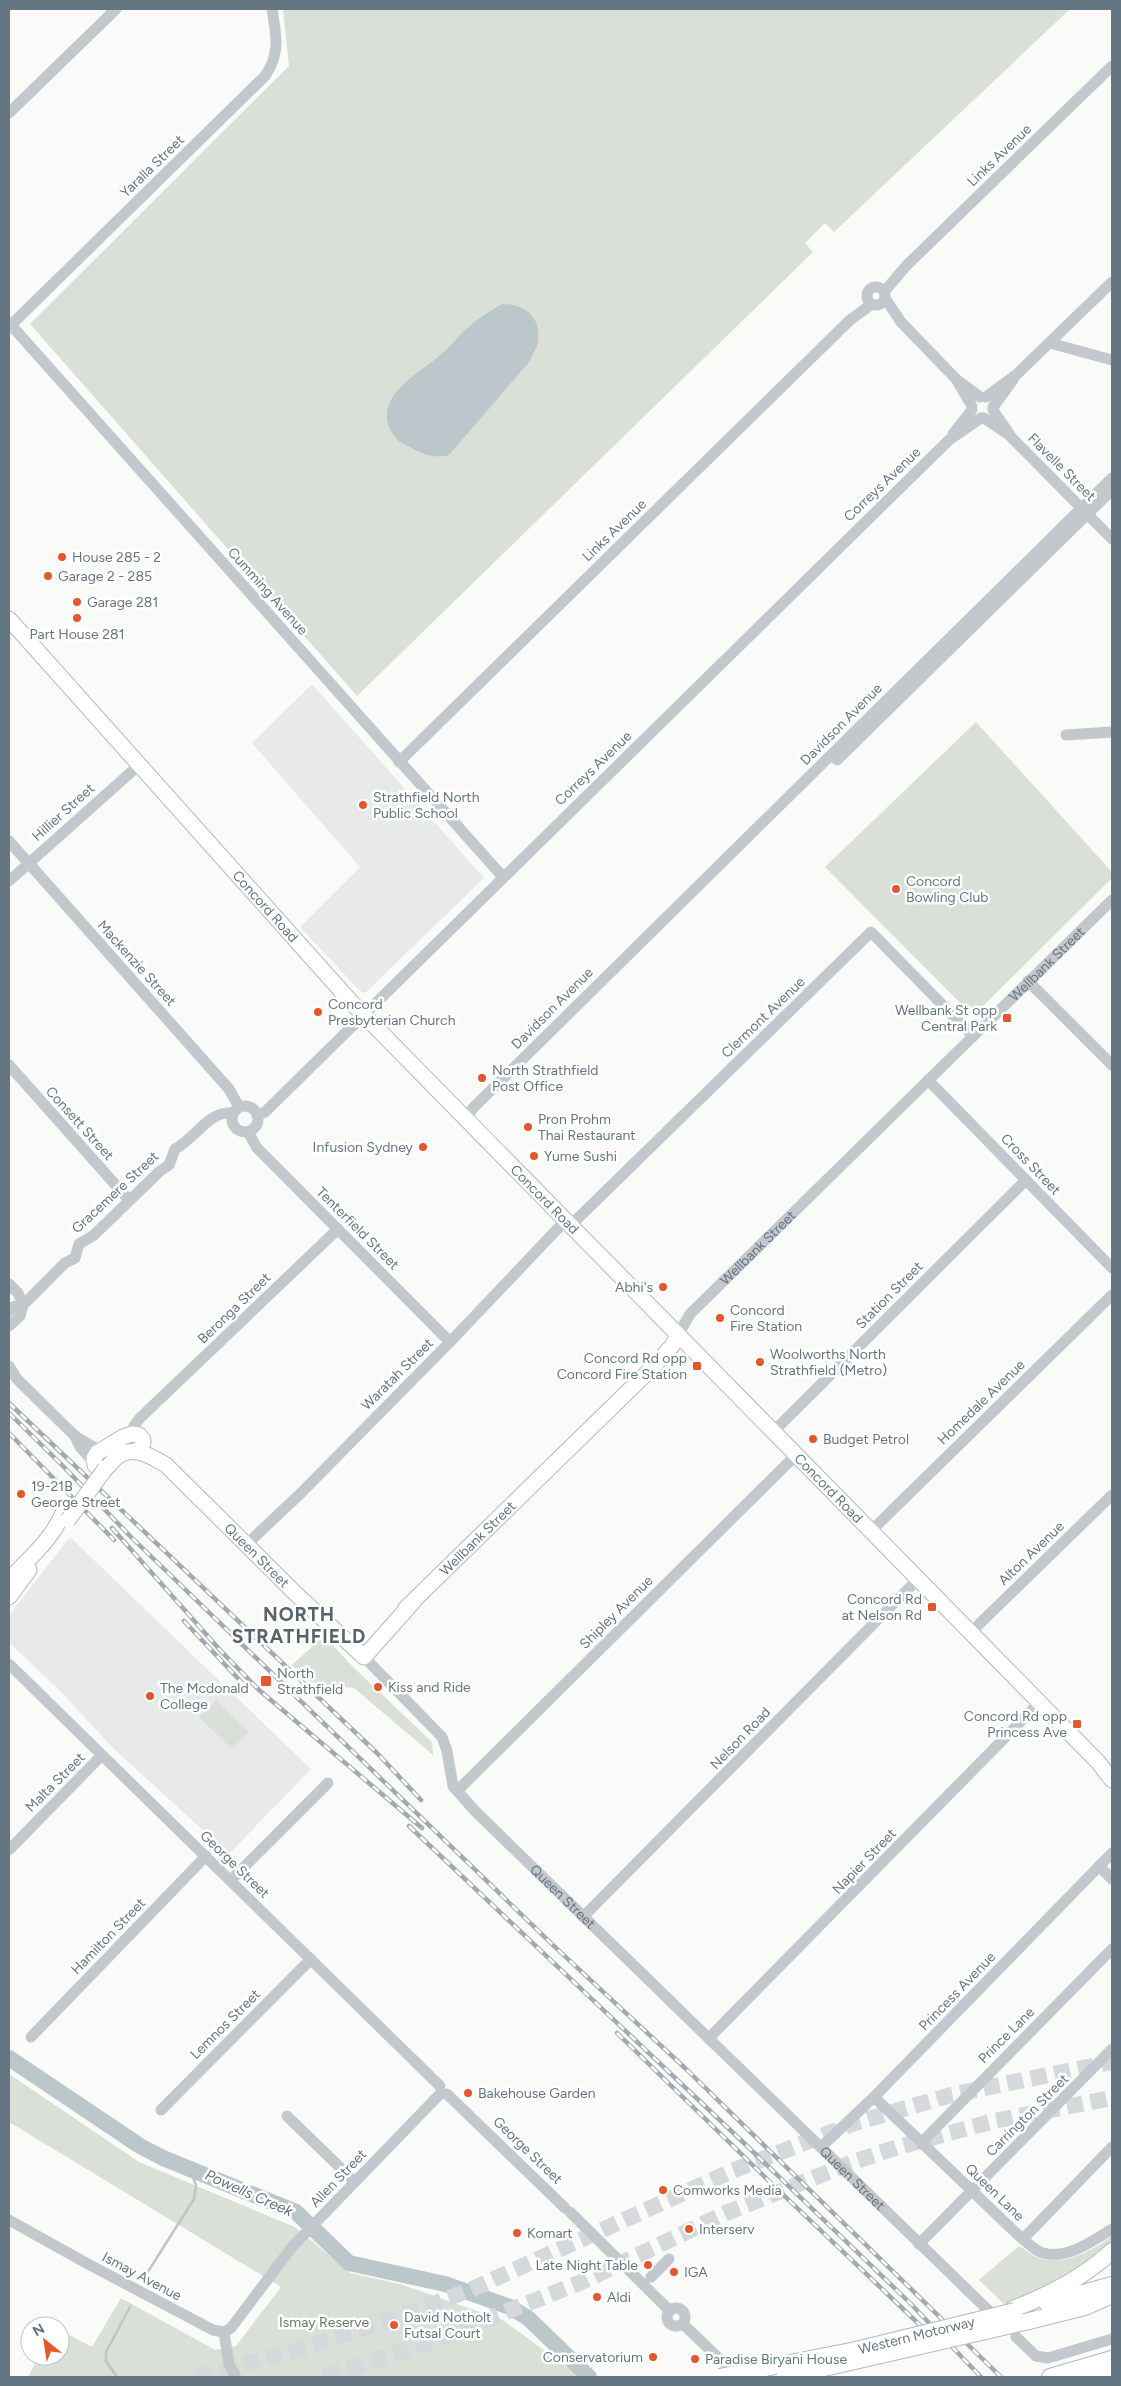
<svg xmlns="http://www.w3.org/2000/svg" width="1121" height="2386" font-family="Figtree,sans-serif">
<rect width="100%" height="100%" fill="#fafaf8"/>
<!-- built -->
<path fill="#e8e9e9" d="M 312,684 L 484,878 L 366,992 L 361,992 L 300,927 L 360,867 L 252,743 Z
M 70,1537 L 311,1769 L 229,1854 L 113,1748 L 64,1695 L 9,1642 L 9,1615 Z"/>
<!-- green -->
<path fill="#dadfd7" d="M 283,9 L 1070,9 L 834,232 L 825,223 L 805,243 L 813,252 L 357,696 L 30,324 L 289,66 Z
M 976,722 L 1112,872 L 1112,878 L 973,1016 L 825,867 Z
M 324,1636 L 352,1666 L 432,1742 L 433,1755 L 354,1688 L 324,1686 L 314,1682 L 311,1684 L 292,1665 Z
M 216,1700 L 249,1732 L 232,1749 L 199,1717 Z
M 9,2074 L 139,2162 L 295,2227 L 350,2273 L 400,2284 L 503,2320 L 580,2377 L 28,2377 L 39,2356 L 60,2356 L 60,2330 L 92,2347 L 121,2298 L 215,2350 L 236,2346 L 281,2287 L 9,2122 Z
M 1112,2236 L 1112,2241 C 1082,2270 1044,2292 1004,2304 L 979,2280 L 1019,2246 C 1026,2250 1032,2256 1039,2258 C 1066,2266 1091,2251 1112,2236 Z"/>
<!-- water -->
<path fill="#bbc7cb" d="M 502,304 C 525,304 542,317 538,343 C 536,349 532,355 530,361 L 449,455 C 431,460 417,451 402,443 C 395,439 394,436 390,429 C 375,397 417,374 437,358 C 450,347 460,334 473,323 C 482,316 492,310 502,304 Z"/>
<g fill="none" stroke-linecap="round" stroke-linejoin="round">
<!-- stream -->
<path stroke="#bbc7cb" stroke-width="2.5" d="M 144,2278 L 194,2199 L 196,2185 L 189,2168
M 117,2377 L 106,2361 L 106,2352 L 130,2307"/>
<!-- river -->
<path stroke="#bbc7cb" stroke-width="16" d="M 9,2058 L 140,2146 L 163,2158 L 296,2212 L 349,2263 L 445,2284 L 510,2307 L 528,2318 L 589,2377"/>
<!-- highway-tunnel -->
<path stroke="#d5d9db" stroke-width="16" stroke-dasharray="16 8" stroke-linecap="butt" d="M 197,2377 L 290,2352 L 384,2322 L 470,2290 L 732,2171 L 855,2123 L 951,2095 L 1112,2062
M 325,2377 L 435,2340 L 584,2281 L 726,2213 L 856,2161 L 898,2147 L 994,2121 L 1112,2098"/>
<defs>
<g id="major">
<path id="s3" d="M 9,619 L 352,1003 L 1098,1762 L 1112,1780"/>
<path id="s4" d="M 136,1451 L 142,1447 L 143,1440 L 139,1435 L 132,1434 L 123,1437 L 97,1453 L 94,1458 L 95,1465 L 102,1471 C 109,1468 111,1461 117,1457 C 133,1444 152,1457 166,1465 L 296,1594 L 364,1657 L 413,1602"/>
<path d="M 9,1580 C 30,1557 52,1540 64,1511"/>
<path d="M 9,1597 L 29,1570"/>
<path id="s5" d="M 406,1608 L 651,1369 L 672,1346 L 678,1335"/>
</g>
<path id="highway" d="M 1047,2303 L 1112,2285
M 1013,2309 C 1050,2295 1083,2278 1112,2251
M 1029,2321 L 1085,2307 L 1112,2295
M 1050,2377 L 1112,2359
M 1091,2377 L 1112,2372"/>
</defs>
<!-- major casing -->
<use href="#major" stroke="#b5babe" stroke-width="17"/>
<!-- highway casing -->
<use href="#highway" stroke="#b4b9bd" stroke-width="18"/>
<!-- minor -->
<g stroke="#c3c8cc" stroke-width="11">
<path d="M 9,113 L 116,9"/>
<circle cx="876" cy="296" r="9"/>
<path d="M 884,292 L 906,266 L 1112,66"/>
<path d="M 885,298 L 901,322 L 956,379 L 972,406"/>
<path d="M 11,325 L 503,877"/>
<path d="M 9,327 L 265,76 C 281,53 276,35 272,9"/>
<path d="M 1050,343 L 1112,360"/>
<path d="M 957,380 L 980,397"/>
<path d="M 986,397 L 1016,375 L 1112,282"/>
<path d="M 993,407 L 1013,380"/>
<path d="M 993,410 L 1012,438 L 1112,539"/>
<path d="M 984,418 L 1009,435"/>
<path d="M 953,434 L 972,410"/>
<path d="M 1066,735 L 1112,732"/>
<path d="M 837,760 L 1112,490"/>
<path d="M 399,762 L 850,320 L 872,304"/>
<path d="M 9,841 L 229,1089 L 239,1107"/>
<path d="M 9,881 L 138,766"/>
<path d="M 1028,981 L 1112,1065"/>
<path d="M 9,1065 L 129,1200"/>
<path d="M 928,1080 L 1112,1268"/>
<circle cx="245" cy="1119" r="13"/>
<path d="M 257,1115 L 265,1112 L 949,440 L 981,418"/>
<path d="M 466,1119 L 473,1108 L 1112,478"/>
<path d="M 248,1132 L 257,1148 L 450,1342"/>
<path d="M 570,1226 L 871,932 L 973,1036"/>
<path d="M 9,1284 L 18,1293 L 23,1305 L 20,1316 L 9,1326"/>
<path d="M 23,1305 L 65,1263 L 75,1258 L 79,1244 L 94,1235 L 160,1171 L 169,1165 L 175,1149 C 195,1139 209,1110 233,1113"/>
<path d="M 9,1311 L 13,1307 L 23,1305"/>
<path id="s1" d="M 678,1335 L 690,1314 L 1112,900"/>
<path d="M 9,1366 L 17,1379 L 75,1436 L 100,1451"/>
<path d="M 773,1432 L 1026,1180"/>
<path d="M 133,1434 L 134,1426 L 140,1418 L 338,1229"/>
<path d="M 75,1436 L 80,1447 L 93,1461"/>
<path d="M 871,1531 L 1112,1295"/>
<path d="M 247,1544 L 301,1493 L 450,1342 L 565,1221"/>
<path d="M 970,1633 L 1112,1495"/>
<path id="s2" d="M 364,1657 L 442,1737 L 447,1751 L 453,1786 L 475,1811 L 989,2311"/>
<path d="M 9,1664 L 440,2086"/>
<path d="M 457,1791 L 796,1455"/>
<path d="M 9,1850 L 101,1756"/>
<path d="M 1099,1866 L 1112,1879"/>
<path d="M 231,1880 L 328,1783"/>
<path d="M 583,1917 L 918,1579"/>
<path d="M 31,2037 L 206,1856"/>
<path d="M 709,2038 L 1039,1703"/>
<path d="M 447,2094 L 565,2208"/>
<path d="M 874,2097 L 1017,2234 C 1025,2240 1034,2251 1043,2253 C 1067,2260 1092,2241 1112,2229"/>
<path d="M 161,2110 L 311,1959"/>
<path d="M 287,2116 L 355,2182"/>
<path d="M 921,2143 L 1112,1949"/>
<path d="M 821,2147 L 874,2097 L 1112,1853"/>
<path d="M 570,2212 L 670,2311"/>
<path d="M 9,2220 L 88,2264 L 213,2330 L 224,2332"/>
<path d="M 1023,2239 L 1112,2147"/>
<path d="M 919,2244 L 1112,2049"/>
<path d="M 651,2277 L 669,2259"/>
<circle cx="676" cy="2317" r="9"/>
<path d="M 683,2324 L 730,2369"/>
<path d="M 224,2332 L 231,2328 L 292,2247 L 440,2094"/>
<path d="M 224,2332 L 229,2364 L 235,2375"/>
<path d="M 1016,2337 L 1036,2356 L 1048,2358 L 1112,2339"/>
</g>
<!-- major -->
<use href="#major" stroke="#fff" stroke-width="15"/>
<!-- highway -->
<use href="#highway" stroke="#fff" stroke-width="16"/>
<defs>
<path id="rail" d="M 9,1403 L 377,1753 L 421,1800
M 9,1413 L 63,1466 L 130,1536 L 555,1947 L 685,2068 L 1001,2377
M 9,1433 L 114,1540
M 112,1528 L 220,1650 L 259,1690 L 422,1828
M 184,1621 L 247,1688
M 409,1826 L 745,2144 L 910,2303 L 981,2377
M 617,2033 L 772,2184 L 923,2328"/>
</defs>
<!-- rail casing -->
<use href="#rail" stroke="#a2aab0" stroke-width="4.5"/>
<!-- rail -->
<use href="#rail" stroke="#fff" stroke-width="2.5" stroke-dasharray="8" stroke-linecap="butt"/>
<defs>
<path id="major-bridge" d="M 68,1520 L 105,1469"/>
<g id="highway-bridge">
<path id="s6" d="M 720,2377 L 856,2350 L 1015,2311"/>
<path d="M 785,2377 L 1029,2321"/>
</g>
</defs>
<!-- major-bridge casing -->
<use href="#major-bridge" stroke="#b5babe" stroke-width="17" stroke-linecap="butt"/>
<!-- highway-bridge casing -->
<use href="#highway-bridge" stroke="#b4b9bd" stroke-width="18" stroke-linecap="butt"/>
<!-- major-bridge -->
<use href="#major-bridge" stroke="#fff" stroke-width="15"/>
<!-- highway-bridge -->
<use href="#highway-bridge" stroke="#fff" stroke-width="16"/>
</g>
<!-- markers -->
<g fill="#e4572e" stroke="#fff" stroke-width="2">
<circle cx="62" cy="557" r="5"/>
<circle cx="48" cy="576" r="5"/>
<circle cx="77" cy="602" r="5"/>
<circle cx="77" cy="618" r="5"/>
<circle cx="363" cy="805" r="5"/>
<circle cx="896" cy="889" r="5"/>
<circle cx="318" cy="1012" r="5"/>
<rect x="1002" y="1013" width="10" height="10" rx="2.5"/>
<circle cx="482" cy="1078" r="5"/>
<circle cx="528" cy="1127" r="5"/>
<circle cx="423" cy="1147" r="5"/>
<circle cx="534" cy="1156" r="5"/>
<circle cx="663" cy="1287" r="5"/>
<circle cx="720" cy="1318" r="5"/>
<circle cx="760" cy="1362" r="5"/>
<rect x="692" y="1361" width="10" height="10" rx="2.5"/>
<circle cx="813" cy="1439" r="5"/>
<circle cx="21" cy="1494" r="5"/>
<rect x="927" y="1602" width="10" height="10" rx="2.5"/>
<rect x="260" y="1675" width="12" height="12" rx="2.5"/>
<circle cx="378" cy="1687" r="5"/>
<circle cx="150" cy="1696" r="5"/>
<rect x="1072" y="1719" width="10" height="10" rx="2.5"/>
<circle cx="468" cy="2093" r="5"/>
<circle cx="663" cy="2190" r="5"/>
<circle cx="689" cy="2229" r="5"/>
<circle cx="517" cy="2233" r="5"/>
<circle cx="648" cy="2265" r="5"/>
<circle cx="674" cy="2272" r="5"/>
<circle cx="597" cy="2297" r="5"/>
<circle cx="394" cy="2325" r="5"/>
<circle cx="653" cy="2357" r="5"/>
<circle cx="695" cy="2359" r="5"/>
</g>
<g text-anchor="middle" stroke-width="5" stroke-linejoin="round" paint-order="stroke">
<!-- street labels -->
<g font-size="14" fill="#657683" stroke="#fff">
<text transform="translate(999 155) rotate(-44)" y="5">Links Avenue</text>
<text transform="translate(152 166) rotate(-44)" y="5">Yaralla Street</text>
<text transform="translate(1062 467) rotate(45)" y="5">Flavelle Street</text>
<text transform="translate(882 484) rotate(-44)" y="5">Correys Avenue</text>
<text transform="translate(614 530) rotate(-44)" y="5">Links Avenue</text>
<text transform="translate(268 591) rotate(48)" y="5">Cumming Avenue</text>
<text transform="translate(841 724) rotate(-45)" y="5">Davidson Avenue</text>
<text transform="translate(593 768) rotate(-44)" y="5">Correys Avenue</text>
<text transform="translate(63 812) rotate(-42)" y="5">Hillier Street</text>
<text dy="5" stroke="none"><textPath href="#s3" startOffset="385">Concord Road</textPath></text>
<text transform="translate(137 963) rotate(48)" y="5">Mackenzie Street</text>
<text dy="5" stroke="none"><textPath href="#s1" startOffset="524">Wellbank Street</textPath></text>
<text transform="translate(552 1008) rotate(-45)" y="5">Davidson Avenue</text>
<text transform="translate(763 1017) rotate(-44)" y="5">Clermont Avenue</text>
<text transform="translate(80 1123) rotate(48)" y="5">Consett Street</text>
<text transform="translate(1031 1164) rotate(46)" y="5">Cross Street</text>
<text transform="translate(115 1192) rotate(-43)" y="5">Gracemere Street</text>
<text dy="5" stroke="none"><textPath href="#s3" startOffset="790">Concord Road</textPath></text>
<text transform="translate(358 1228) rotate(45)" y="5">Tenterfield Street</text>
<text dy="5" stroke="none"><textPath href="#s1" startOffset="119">Wellbank Street</textPath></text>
<text transform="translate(889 1295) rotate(-45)" y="5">Station Street</text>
<text transform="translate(234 1308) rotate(-44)" y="5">Beronga Street</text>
<text transform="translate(397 1374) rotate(-45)" y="5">Waratah Street</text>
<text transform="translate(981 1402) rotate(-44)" y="5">Homedale Avenue</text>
<text dy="5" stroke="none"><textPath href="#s3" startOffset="1195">Concord Road</textPath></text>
<text dy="5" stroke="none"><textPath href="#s5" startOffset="100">Wellbank Street</textPath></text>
<text transform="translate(1031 1553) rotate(-44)" y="5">Alton Avenue</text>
<text dy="5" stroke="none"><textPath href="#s4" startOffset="292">Queen Street</textPath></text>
<text transform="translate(616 1612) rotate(-45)" y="5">Shipley Avenue</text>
<text transform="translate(740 1738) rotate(-46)" y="5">Nelson Road</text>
<text transform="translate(55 1782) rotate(-45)" y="5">Malta Street</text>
<text transform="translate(864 1861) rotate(-46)" y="5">Napier Street</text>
<text transform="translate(235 1864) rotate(44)" y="5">George Street</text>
<text dy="5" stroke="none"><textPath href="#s2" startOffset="318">Queen Street</textPath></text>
<text transform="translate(108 1936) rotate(-46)" y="5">Hamilton Street</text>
<text transform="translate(957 1991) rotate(-46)" y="5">Princess Avenue</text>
<text transform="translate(225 2024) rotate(-45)" y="5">Lemnos Street</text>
<text transform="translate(1006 2035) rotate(-45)" y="5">Prince Lane</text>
<text transform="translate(1027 2115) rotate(-45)" y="5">Carrington Street</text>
<text transform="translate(528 2150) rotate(44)" y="5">George Street</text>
<text transform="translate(338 2178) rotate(-46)" y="5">Allen Street</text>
<text dy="5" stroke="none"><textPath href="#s2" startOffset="722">Queen Street</textPath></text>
<text transform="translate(995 2192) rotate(44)" y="5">Queen Lane</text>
<text transform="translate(142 2276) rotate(28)" y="5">Ismay Avenue</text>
<text dy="5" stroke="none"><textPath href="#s6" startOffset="201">Western Motorway</textPath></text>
</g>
<!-- poi labels -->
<g font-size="14" fill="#657683" stroke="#fff" text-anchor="start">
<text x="72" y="562">House 285 - 2</text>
<text x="58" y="581">Garage 2 - 285</text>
<text x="87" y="607">Garage 281</text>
<text x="77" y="639" text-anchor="middle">Part House 281</text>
<text x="373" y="802">Strathfield North<tspan x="373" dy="16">Public School</tspan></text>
<text x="906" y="886">Concord<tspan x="906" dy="16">Bowling Club</tspan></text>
<text x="328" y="1009">Concord<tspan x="328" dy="16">Presbyterian Church</tspan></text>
<text x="997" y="1015" text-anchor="end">Wellbank St opp<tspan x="997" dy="16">Central Park</tspan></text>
<text x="492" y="1075">North Strathfield<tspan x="492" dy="16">Post Office</tspan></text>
<text x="538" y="1124">Pron Prohm<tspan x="538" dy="16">Thai Restaurant</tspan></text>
<text x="413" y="1152" text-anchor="end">Infusion Sydney</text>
<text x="544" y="1161">Yume Sushi</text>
<text x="653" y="1292" text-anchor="end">Abhi's</text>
<text x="730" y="1315">Concord<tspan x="730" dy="16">Fire Station</tspan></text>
<text x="770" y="1359">Woolworths North<tspan x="770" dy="16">Strathfield (Metro)</tspan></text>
<text x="687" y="1363" text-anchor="end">Concord Rd opp<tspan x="687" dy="16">Concord Fire Station</tspan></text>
<text x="823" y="1444">Budget Petrol</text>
<text x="31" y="1491">19-21B<tspan x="31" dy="16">George Street</tspan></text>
<text x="922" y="1604" text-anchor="end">Concord Rd<tspan x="922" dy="16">at Nelson Rd</tspan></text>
<text x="277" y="1678">North<tspan x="277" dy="16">Strathfield</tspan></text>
<text x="388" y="1692">Kiss and Ride</text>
<text x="160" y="1693">The Mcdonald<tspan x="160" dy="16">College</tspan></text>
<text x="1067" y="1721" text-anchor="end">Concord Rd opp<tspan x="1067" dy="16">Princess Ave</tspan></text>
<text x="478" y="2098">Bakehouse Garden</text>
<text x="673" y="2195">Comworks Media</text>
<text x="699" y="2234">Interserv</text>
<text x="527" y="2238">Komart</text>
<text x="638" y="2270" text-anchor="end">Late Night Table</text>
<text x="684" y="2277">IGA</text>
<text x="607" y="2302">Aldi</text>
<text x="404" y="2322">David Notholt<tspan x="404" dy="16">Futsal Court</tspan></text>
<text x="643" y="2362" text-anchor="end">Conservatorium</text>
<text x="705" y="2364">Paradise Biryani House</text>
</g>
<!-- park labels -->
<g font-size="14" fill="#687a64" stroke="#fff">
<text x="324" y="2327">Ismay Reserve</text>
</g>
<!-- water labels -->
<g font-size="15" font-style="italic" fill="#60757c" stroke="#fff">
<text transform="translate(249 2193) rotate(24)" y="5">Powells Creek</text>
</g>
<!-- district labels -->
<g font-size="19" font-weight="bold" letter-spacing="1" fill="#57646e" stroke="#fff">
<text x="299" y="1621">NORTH<tspan x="299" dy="22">STRATHFIELD</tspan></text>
</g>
</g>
<!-- border -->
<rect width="1121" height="2386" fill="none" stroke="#657683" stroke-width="20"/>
<!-- north arrow -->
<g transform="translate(45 2341) rotate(330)"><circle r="24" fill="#ffffff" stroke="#c1c8cd"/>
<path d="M0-4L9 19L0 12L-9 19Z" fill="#e4572e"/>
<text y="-8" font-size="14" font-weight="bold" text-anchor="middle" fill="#657683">N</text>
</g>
</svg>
